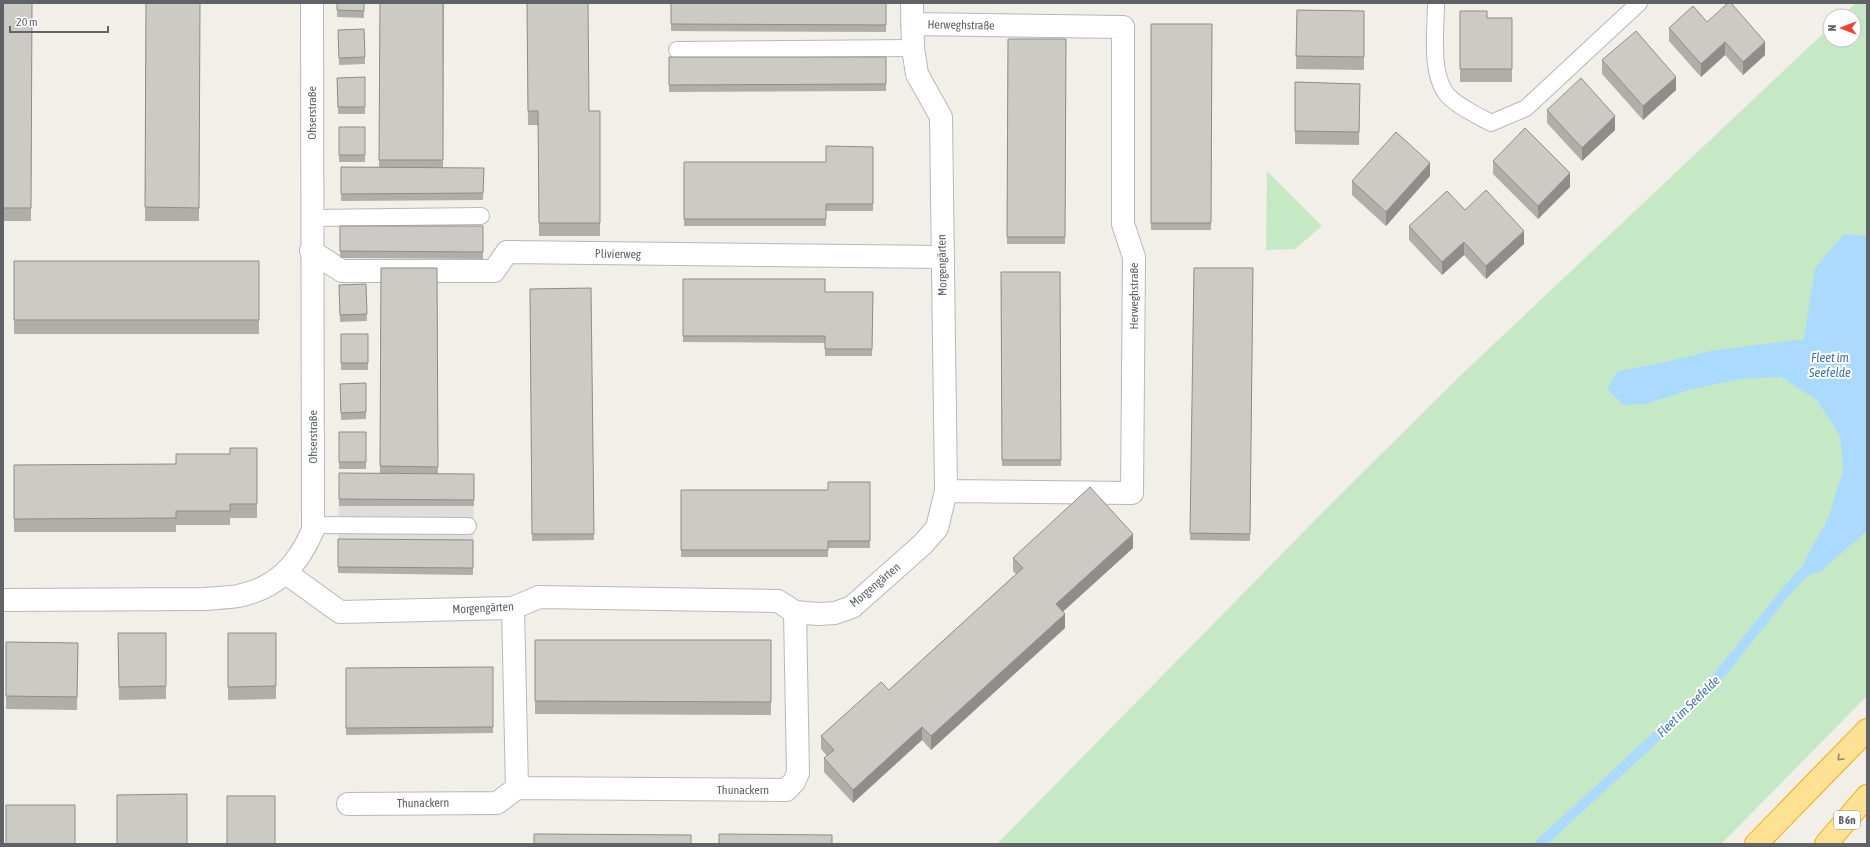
<svg xmlns="http://www.w3.org/2000/svg" width="1870" height="847" font-family="'Asap Condensed',sans-serif">
<rect width="100%" height="100%" fill="#f1efe8"/>
<!-- industrial -->
<path fill="#e0deda" d="M 339,480 L 474,481 L 473,575 L 338,573 Z"/>
<!-- green -->
<path fill="#c5e8c5" d="M 1856,3 L 1867,3 L 1867,696 L 1721,844 L 997,844 L 1327,508 L 1462,374 L 1830,27 L 1830,40 L 1854,40 L 1854,16 L 1842,16 Z
M 1267,171 L 1322,226 L 1295,249 L 1266,250 Z"/>
<!-- water -->
<path fill="#aadaff" d="M 1844,234 L 1867,236 L 1867,531 L 1821,571 L 1796,581 L 1808,554 L 1829,517 L 1843,470 L 1840,436 L 1817,400 L 1781,377 L 1739,379 L 1689,390 L 1646,404 L 1623,405 L 1607,389 L 1618,371 L 1662,363 L 1710,351 L 1804,339 L 1815,268 Z"/>
<g fill="none" stroke-linecap="round" stroke-linejoin="round">
<!-- stream -->
<path stroke="#aadaff" stroke-width="10" d="M 1540,844 L 1709,688 L 1788,589 L 1804,572"/>
<defs>
<path id="lane" d="M 1436,3 C 1436,29 1430,69 1445,92 C 1454,105 1477,115 1491,123 L 1526,108 L 1639,3
M 677,50 L 913,48
M 312,218 L 481,216
M 313,525 L 468,526"/>
<path id="street" d="M 912,24 L 1123,27 L 1123,224 L 1134,257 L 1132,493 L 946,491
M 311,251 L 342,271 L 494,271 L 507,252 L 942,257
M 286,573 L 340,612 L 513,608 L 539,597 L 778,601 L 795,612 L 818,614 L 835,613 L 852,607 L 923,544 L 937,528 L 946,491 L 941,117 L 917,74 L 913,48 L 912,3
M 3,600 L 204,599 C 215,598 227,598 238,596 C 277,588 298,565 313,530 L 312,3
M 513,608 L 517,788 L 786,790 L 794,782 L 798,773 L 795,612
M 348,804 L 497,803 L 517,788"/>
<path id="highway" d="M 1756,844 L 1867,730
M 1826,844 L 1867,796"/>
</defs>
<!-- lane casing -->
<use href="#lane" stroke="#b5b8bc" stroke-width="18"/>
<!-- street casing -->
<use href="#street" stroke="#b5b8bc" stroke-width="24"/>
<!-- highway casing -->
<use href="#highway" stroke="#f9ab00" stroke-width="24"/>
<!-- lane -->
<use href="#lane" stroke="#fff" stroke-width="16"/>
<!-- street -->
<use href="#street" stroke="#fff" stroke-width="22"/>
<!-- highway -->
<use href="#highway" stroke="#fde293" stroke-width="22"/>
</g>
<!-- wall -->
<path fill="#afaea9" d="M 3,3 L 32,3 L 31,221 L 3,221 Z
M 146,3 L 200,3 L 199,221 L 145,221 Z
M 337,3 L 364,3 L 364,18 L 337,17 Z
M 380,3 L 444,3 L 443,168 L 484,168 L 483,200 L 341,201 L 341,167 L 379,167 Z
M 527,3 L 589,111 L 600,111 L 600,236 L 539,236 L 538,125 L 528,125 Z
M 671,3 L 886,3 L 886,32 L 671,31 Z
M 1297,10 L 1364,11 L 1364,70 L 1296,69 Z
M 1460,11 L 1487,18 L 1512,18 L 1512,82 L 1460,82 Z
M 1707,22 L 1765,55 L 1743,75 L 1725,55 L 1701,77 L 1669,41 L 1669,28 Z
M 1151,24 L 1212,24 L 1211,230 L 1151,230 Z
M 364,29 L 365,64 L 339,65 L 338,30 Z
M 1008,39 L 1066,39 L 1065,244 L 1007,244 Z
M 669,57 L 886,57 L 886,91 L 669,92 Z
M 1602,60 L 1676,90 L 1643,120 L 1602,74 Z
M 365,77 L 365,114 L 338,114 L 337,78 Z
M 1295,82 L 1360,84 L 1359,145 L 1295,144 Z
M 1547,110 L 1615,130 L 1582,161 L 1547,123 Z
M 339,127 L 365,127 L 365,162 L 339,162 Z
M 873,147 L 873,211 L 826,211 L 826,226 L 684,226 L 684,162 L 826,162 Z
M 1493,161 L 1570,187 L 1538,219 L 1493,174 Z
M 1430,176 L 1386,226 L 1352,195 L 1352,181 Z
M 1465,210 L 1524,244 L 1486,279 L 1464,255 L 1442,275 L 1409,240 L 1409,226 Z
M 340,226 L 483,226 L 483,259 L 340,258 Z
M 14,261 L 259,261 L 259,334 L 14,334 Z
M 381,268 L 437,268 L 438,474 L 474,474 L 474,506 L 339,506 L 339,473 L 380,473 Z
M 1194,268 L 1253,268 L 1250,541 L 1190,540 Z
M 1001,272 L 1060,272 L 1061,466 L 1002,466 Z
M 683,279 L 825,292 L 873,292 L 872,356 L 825,356 L 825,343 L 683,342 Z
M 366,284 L 367,321 L 340,322 L 339,285 Z
M 591,288 L 594,540 L 532,541 L 530,289 Z
M 341,334 L 368,334 L 368,370 L 341,370 Z
M 366,383 L 366,419 L 341,420 L 340,384 Z
M 339,432 L 366,432 L 366,469 L 339,469 Z
M 257,448 L 257,518 L 230,518 L 230,525 L 176,525 L 176,532 L 14,532 L 14,465 L 176,464 L 230,454 Z
M 870,482 L 870,548 L 828,548 L 828,557 L 681,557 L 681,490 L 828,490 Z
M 338,539 L 473,540 L 473,575 L 338,573 Z
M 1133,548 L 1062,612 L 1065,628 L 931,750 L 922,740 L 853,803 L 824,772 L 824,758 L 827,756 L 821,749 L 821,736 L 889,690 L 1016,574 L 1013,571 L 1013,558 Z
M 118,633 L 166,633 L 166,699 L 119,700 Z
M 228,633 L 276,633 L 276,699 L 228,700 Z
M 535,640 L 771,640 L 771,715 L 535,714 Z
M 6,642 L 78,643 L 77,710 L 6,709 Z
M 493,667 L 493,733 L 346,735 L 346,668 Z"/>
<!-- shaded-wall -->
<path fill="#8f8d8a" d="M 1725,42 L 1725,55 L 1701,77 L 1701,64 Z
M 1765,42 L 1765,55 L 1743,75 L 1743,62 Z
M 1676,77 L 1676,90 L 1643,120 L 1643,106 Z
M 1615,116 L 1615,130 L 1582,161 L 1582,148 Z
M 1430,163 L 1430,176 L 1386,226 L 1386,212 Z
M 1570,173 L 1570,187 L 1538,219 L 1538,206 Z
M 1524,231 L 1524,244 L 1486,279 L 1486,266 Z
M 1464,242 L 1464,255 L 1442,275 L 1442,262 Z
M 1133,534 L 1133,548 L 1056,618 L 1056,604 Z
M 1065,614 L 1065,628 L 931,750 L 931,736 Z
M 922,727 L 922,740 L 853,803 L 853,790 Z"/>
<!-- building -->
<path fill="#cccac5" stroke="#8f8d8a" d="M 3,3 L 32,3 L 31,208 L 3,208 Z
M 146,3 L 200,3 L 199,208 L 145,207 Z
M 337,3 L 364,3 L 364,11 L 337,10 Z
M 380,3 L 443,3 L 443,160 L 379,160 Z
M 527,3 L 588,3 L 589,111 L 600,111 L 600,223 L 539,223 L 538,111 L 528,111 Z
M 671,3 L 886,3 L 886,25 L 671,24 Z
M 1728,3 L 1731,3 L 1765,42 L 1743,62 L 1725,42 L 1701,64 L 1669,28 L 1693,6 L 1707,22 Z
M 1297,10 L 1364,11 L 1364,57 L 1296,56 Z
M 1460,11 L 1487,11 L 1487,18 L 1512,18 L 1512,69 L 1460,69 Z
M 1151,24 L 1212,24 L 1211,223 L 1151,223 Z
M 364,29 L 365,57 L 339,58 L 338,30 Z
M 1636,31 L 1676,77 L 1643,106 L 1602,60 Z
M 1008,39 L 1066,39 L 1065,237 L 1007,237 Z
M 669,57 L 886,57 L 886,84 L 669,85 Z
M 365,77 L 365,107 L 338,107 L 337,78 Z
M 1581,78 L 1615,116 L 1582,148 L 1547,110 Z
M 1295,82 L 1360,84 L 1359,132 L 1295,131 Z
M 339,127 L 365,127 L 365,155 L 339,155 Z
M 1525,128 L 1570,173 L 1538,206 L 1493,161 Z
M 1396,132 L 1430,163 L 1386,212 L 1352,181 Z
M 826,146 L 873,147 L 873,204 L 826,204 L 826,219 L 684,219 L 684,162 L 826,162 Z
M 341,167 L 484,168 L 483,193 L 341,194 Z
M 1486,190 L 1524,231 L 1486,266 L 1464,242 L 1442,262 L 1409,226 L 1447,191 L 1465,210 Z
M 340,226 L 483,226 L 483,252 L 340,251 Z
M 14,261 L 259,261 L 259,320 L 14,320 Z
M 381,268 L 437,268 L 438,467 L 380,466 Z
M 1194,268 L 1253,268 L 1250,534 L 1190,533 Z
M 1001,272 L 1060,272 L 1061,460 L 1002,460 Z
M 683,279 L 825,279 L 825,292 L 873,292 L 872,349 L 825,349 L 825,336 L 683,336 Z
M 366,284 L 367,314 L 340,315 L 339,285 Z
M 591,288 L 594,534 L 532,534 L 530,289 Z
M 341,334 L 368,334 L 368,363 L 341,363 Z
M 366,383 L 366,412 L 341,413 L 340,384 Z
M 339,432 L 366,432 L 366,462 L 339,462 Z
M 230,448 L 257,448 L 257,504 L 230,504 L 230,511 L 176,511 L 176,518 L 14,519 L 14,465 L 176,464 L 176,454 L 230,454 Z
M 339,473 L 474,474 L 474,500 L 339,499 Z
M 828,482 L 870,482 L 870,541 L 828,541 L 828,550 L 681,550 L 681,490 L 828,490 Z
M 1090,487 L 1133,534 L 1056,604 L 1065,614 L 931,736 L 922,727 L 853,790 L 824,758 L 834,750 L 821,736 L 881,682 L 889,690 L 1002,587 L 1023,568 L 1013,558 Z
M 338,539 L 473,540 L 473,568 L 338,567 Z
M 118,633 L 166,633 L 166,686 L 119,687 Z
M 228,633 L 276,633 L 276,686 L 228,687 Z
M 535,640 L 771,640 L 771,702 L 535,701 Z
M 6,642 L 78,643 L 77,697 L 6,696 Z
M 493,667 L 493,727 L 346,728 L 346,668 Z
M 187,794 L 187,844 L 117,844 L 117,795 Z
M 227,796 L 275,796 L 275,844 L 227,844 Z
M 6,805 L 75,805 L 75,844 L 6,844 Z
M 534,834 L 691,835 L 691,844 L 534,844 Z
M 719,834 L 832,835 L 832,844 L 719,844 Z"/>
<!-- one-way arrows -->
<defs><path id="oneway-chevron" d="M-2-3.5L2.5 0L-2 3.5" fill="none" stroke-width="1.6" stroke-linecap="round" stroke-linejoin="round"/></defs>
<use stroke="#8e8975" href="#oneway-chevron" transform="translate(1840 758) rotate(134)"/>
<g text-anchor="middle" stroke-width="4" stroke-linejoin="round" paint-order="stroke">
<!-- shield labels -->
<rect fill="#fff" stroke="#8f9295" stroke-width="1" x="1834" y="811" width="26" height="18" rx="3"/>
<g font-size="11" font-weight="bold" fill="#5f6368">
<text x="1847" y="824">B 6n</text>
</g>
<!-- street labels -->
<g font-size="12" fill="#5f6368" stroke="#fff">
<text transform="translate(961 25) rotate(1)" y="4">Herweghstraße</text>
<text transform="translate(312 113) rotate(-90)" y="4">Ohserstraße</text>
<text transform="translate(618 254) rotate(1)" y="4">Plivierweg</text>
<text transform="translate(942 265) rotate(-91)" y="4">Morgengärten</text>
<text transform="translate(1134 296) rotate(-90)" y="4">Herweghstraße</text>
<text transform="translate(313 437) rotate(-90)" y="4">Ohserstraße</text>
<text transform="translate(875 585) rotate(-40)" y="4">Morgengärten</text>
<text transform="translate(483 608) rotate(-3)" y="4">Morgengärten</text>
<text x="743" y="794">Thunackern</text>
<text transform="translate(423 803) rotate(-1)" y="4">Thunackern</text>
</g>
<!-- water labels -->
<g font-size="13" font-style="italic" fill="#4174aa" stroke="#fff">
<text x="1830" y="362">Fleet im<tspan x="1830" dy="15">Seefelde</tspan></text>
<text transform="translate(1688 706) rotate(-44)" y="5">Fleet im Seefelde</text>
</g>
</g>
<!-- border -->
<rect width="1870" height="847" fill="none" stroke="#5f6368" stroke-width="8"/>
<!-- north arrow -->
<g transform="translate(1842 28) rotate(270)"><circle r="19" fill="#ffffff" stroke="#bfc1c3"/>
<path d="M0-3L7 15L0 10L-7 15Z" fill="#ea4335"/>
<text y="-6" font-size="11" font-weight="bold" text-anchor="middle" fill="#5f6368">N</text>
</g>
<!-- scale -->
<path d="M10 26v6h98v-6" fill="none" stroke="#5f6368" stroke-width="2"/>
<text x="16" y="26" font-size="12" fill="#5f6368" stroke="#ffffff" stroke-width="3" paint-order="stroke">20 m</text>
</svg>
